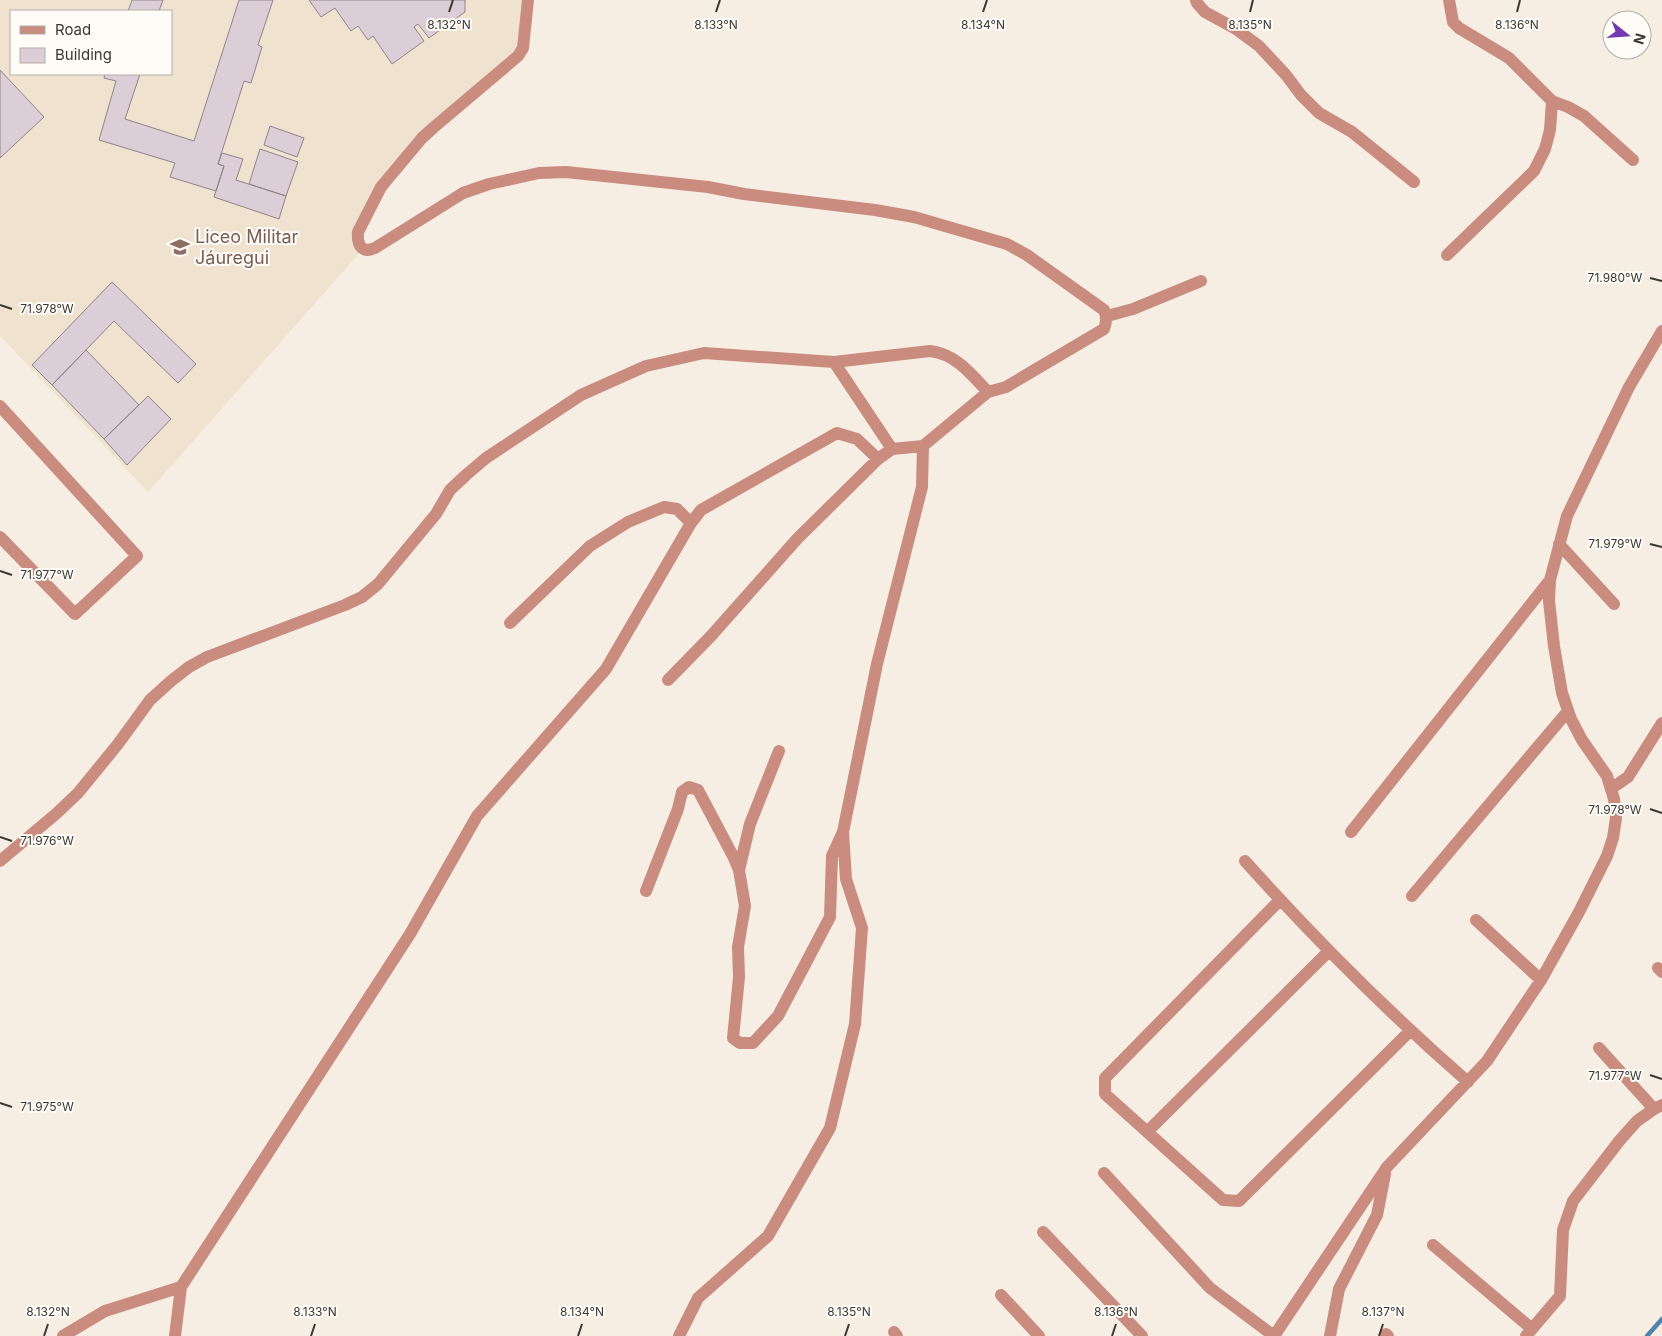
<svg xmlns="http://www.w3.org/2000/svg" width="1662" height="1336" font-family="Inter,sans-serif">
<rect width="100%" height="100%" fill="#f6eee2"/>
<!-- built -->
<path fill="#efe3d0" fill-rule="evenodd" d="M 0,0 L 528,0 L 523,48 L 422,138 L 358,232 L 363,249 L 148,492 L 0,336 ZM 11,11 L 171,11 L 171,74 L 11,74 Z"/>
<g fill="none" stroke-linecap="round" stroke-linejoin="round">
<!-- stream -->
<path stroke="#5086ab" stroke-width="4.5" d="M 1647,1336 L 1662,1319"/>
</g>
<!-- building -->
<path fill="#dcced6" stroke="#90838a" d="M 132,0 L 163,0 L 159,11 L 128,11 Z
M 239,0 L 273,0 L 258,45 L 262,47 L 251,83 L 244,81 L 218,164 L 224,166 L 216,191 L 170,177 L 175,163 L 99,140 L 116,81 L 104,78 L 105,74 L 140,74 L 125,119 L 194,141 Z
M 309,0 L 465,0 L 465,12 L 429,38 L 418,24 L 414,27 L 424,41 L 392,64 L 373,36 L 368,40 L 358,26 L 351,31 L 335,8 L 321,17 Z
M 0,70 L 44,117 L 0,158 Z
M 270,126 L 304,138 L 297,157 L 264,145 Z
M 260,149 L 298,162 L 286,196 L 249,184 Z
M 222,153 L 243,159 L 236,180 L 286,196 L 279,219 L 214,197 L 224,166 L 218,164 Z
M 112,282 L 196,364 L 178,383 L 114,321 L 52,385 L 32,365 Z
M 86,350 L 139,405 L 104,439 L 52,385 Z
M 148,396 L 171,419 L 127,465 L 104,439 Z"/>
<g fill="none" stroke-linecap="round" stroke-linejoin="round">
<!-- minor -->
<path stroke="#c98c7e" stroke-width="12" d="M 528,0 L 523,48 L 518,56 L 433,128 L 422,138 L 381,187 L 358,232 C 357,244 361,254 375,248 L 463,193 L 489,184 L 539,173 L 566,172 L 708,187 L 744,194 L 875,210 L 914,217 L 1007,244 L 1027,255 L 1104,310 C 1107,317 1107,322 1104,329 L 1006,387 L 988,392 L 923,446 L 922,487 L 877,664 L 843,832 L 846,879 L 862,928 L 855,1024 L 830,1128 L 768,1236 L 698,1298 L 679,1336
M 1196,0 L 1197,3 L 1205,12 L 1236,29 L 1259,46 L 1286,75 L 1301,95 L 1319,113 L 1352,132 L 1414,182
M 1449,0 L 1453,22 L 1459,28 L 1509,58 L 1552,101 L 1568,107 L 1584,116 L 1633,160
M 1447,255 L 1534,171 L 1545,149 L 1550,130 L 1552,101
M 1107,316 L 1133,309 L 1201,281
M 834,362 L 892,449
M 0,406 L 137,556 L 75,614 L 0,537
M 1559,544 L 1614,604
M 510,623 L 590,546 L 628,522 L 664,507 L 677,509 L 691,523
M 668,680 L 711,636 L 797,539 L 878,459 L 892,449 L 923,446
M 1612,788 L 1628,777 L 1662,723
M 1351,832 L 1550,580
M 0,861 L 57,813 L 78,793 L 118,744 L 150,700 L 171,681 L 189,667 L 207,657 L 345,605 L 362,597 L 378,584 L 436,514 L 450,490 L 466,475 L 486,458 L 581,395 L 646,366 L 704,353 L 834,362 L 930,351 C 956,354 971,374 988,392
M 1245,861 C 1315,939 1389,1013 1468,1082
M 739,870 L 750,824 L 779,751
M 646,891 L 678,809 L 682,792 L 689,787 L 698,790 L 733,856 L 739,870 L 745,906 L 738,947 L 739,977 L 733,1038 L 740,1043 L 753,1043 L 778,1016 L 830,917 L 832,856 L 842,834
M 1412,896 L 1568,711
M 1280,900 L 1105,1078 L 1105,1094 L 1223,1200 L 1239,1201 L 1410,1031
M 1476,920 L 1541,980
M 1658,968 L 1662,972
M 1599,1048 L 1654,1109
M 1147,1132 L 1329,951
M 1104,1173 L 1210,1288 L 1274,1336
M 1043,1232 L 1142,1336
M 1433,1245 L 1532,1329
M 1001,1295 L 1039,1336
M 894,1332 L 897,1336
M 1386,1334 L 1388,1336
M 63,1336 L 105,1311 L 181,1287
M 175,1336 L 181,1287 L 410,934 L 477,816 L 606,669 L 691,523 L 701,510 L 837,433 L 857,439 L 878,459
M 1274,1336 L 1387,1167 L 1487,1061 L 1541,980 L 1579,912 L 1607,856 L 1613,838 L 1616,818 L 1614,799 L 1607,776 L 1582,740 L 1571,719 L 1562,693 L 1554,646 L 1549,601 L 1550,580 L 1567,516 L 1629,387 L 1662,331
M 1330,1336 L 1339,1289 L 1377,1215 L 1385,1174
M 1526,1336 L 1560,1296 L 1563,1230 L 1573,1201 L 1620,1140 L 1637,1121 L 1654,1109 L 1662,1105"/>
</g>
<!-- ticks -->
<path fill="none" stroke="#3b3833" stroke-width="2" d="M 449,12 L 453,0M 716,12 L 720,0M 983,12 L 987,0M 1250,12 L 1253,0M 1517,12 L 1520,0M 1650,278 L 1662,281M 0,305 L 12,309M 1650,544 L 1662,547M 0,571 L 12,575M 1650,809 L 1662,813M 0,837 L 12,841M 1650,1075 L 1662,1079M 0,1103 L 12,1107M 44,1336 L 48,1324M 311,1336 L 315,1324M 578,1336 L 582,1324M 845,1336 L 849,1324M 1112,1336 L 1116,1324M 1379,1336 L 1383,1324"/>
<!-- icons -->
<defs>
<symbol id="school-bare" viewBox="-9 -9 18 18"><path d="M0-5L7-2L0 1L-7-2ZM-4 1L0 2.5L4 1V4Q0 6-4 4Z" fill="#8d6e63" stroke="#fffcf7" stroke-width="2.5" paint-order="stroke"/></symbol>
</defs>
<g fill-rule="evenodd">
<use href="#school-bare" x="166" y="233" width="28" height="28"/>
</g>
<g text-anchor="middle" stroke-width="4" stroke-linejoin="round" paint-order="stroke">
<!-- education labels -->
<g font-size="18" fill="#785e54" stroke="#fffcf7" text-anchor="start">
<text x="195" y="243">Liceo Militar<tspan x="195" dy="21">Jáuregui</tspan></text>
</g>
</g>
<g font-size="12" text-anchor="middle" fill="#3b3833" stroke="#fffcf7" stroke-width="4" stroke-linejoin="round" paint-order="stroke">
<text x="449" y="29">8.132°N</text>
<text x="716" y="29">8.133°N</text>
<text x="983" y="29">8.134°N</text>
<text x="1250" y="29">8.135°N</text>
<text x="1517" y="29">8.136°N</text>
<text x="1615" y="282">71.980°W</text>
<text x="47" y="313">71.978°W</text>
<text x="1615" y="548">71.979°W</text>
<text x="47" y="579">71.977°W</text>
<text x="1615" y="814">71.978°W</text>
<text x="47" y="845">71.976°W</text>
<text x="1615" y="1080">71.977°W</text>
<text x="47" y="1111">71.975°W</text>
<text x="48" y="1316">8.132°N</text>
<text x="315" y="1316">8.133°N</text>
<text x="582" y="1316">8.134°N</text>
<text x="849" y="1316">8.135°N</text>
<text x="1116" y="1316">8.136°N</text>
<text x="1383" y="1316">8.137°N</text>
</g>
<!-- legend -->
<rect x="10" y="10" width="162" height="65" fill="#fffcf7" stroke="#b1aea9"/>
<rect x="20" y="26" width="25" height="8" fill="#c98c7e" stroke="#b1aea9"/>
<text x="55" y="35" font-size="15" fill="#3b3833">Road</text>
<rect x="20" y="48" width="25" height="15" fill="#dcced6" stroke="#b1aea9"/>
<text x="55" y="60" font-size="15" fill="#3b3833">Building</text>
<!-- north arrow -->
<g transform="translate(1627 35) rotate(107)"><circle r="24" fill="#fffcf7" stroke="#b1aea9"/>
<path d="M0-4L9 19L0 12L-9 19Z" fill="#713ab1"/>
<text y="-8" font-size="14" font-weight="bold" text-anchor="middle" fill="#3b3833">N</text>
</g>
</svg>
